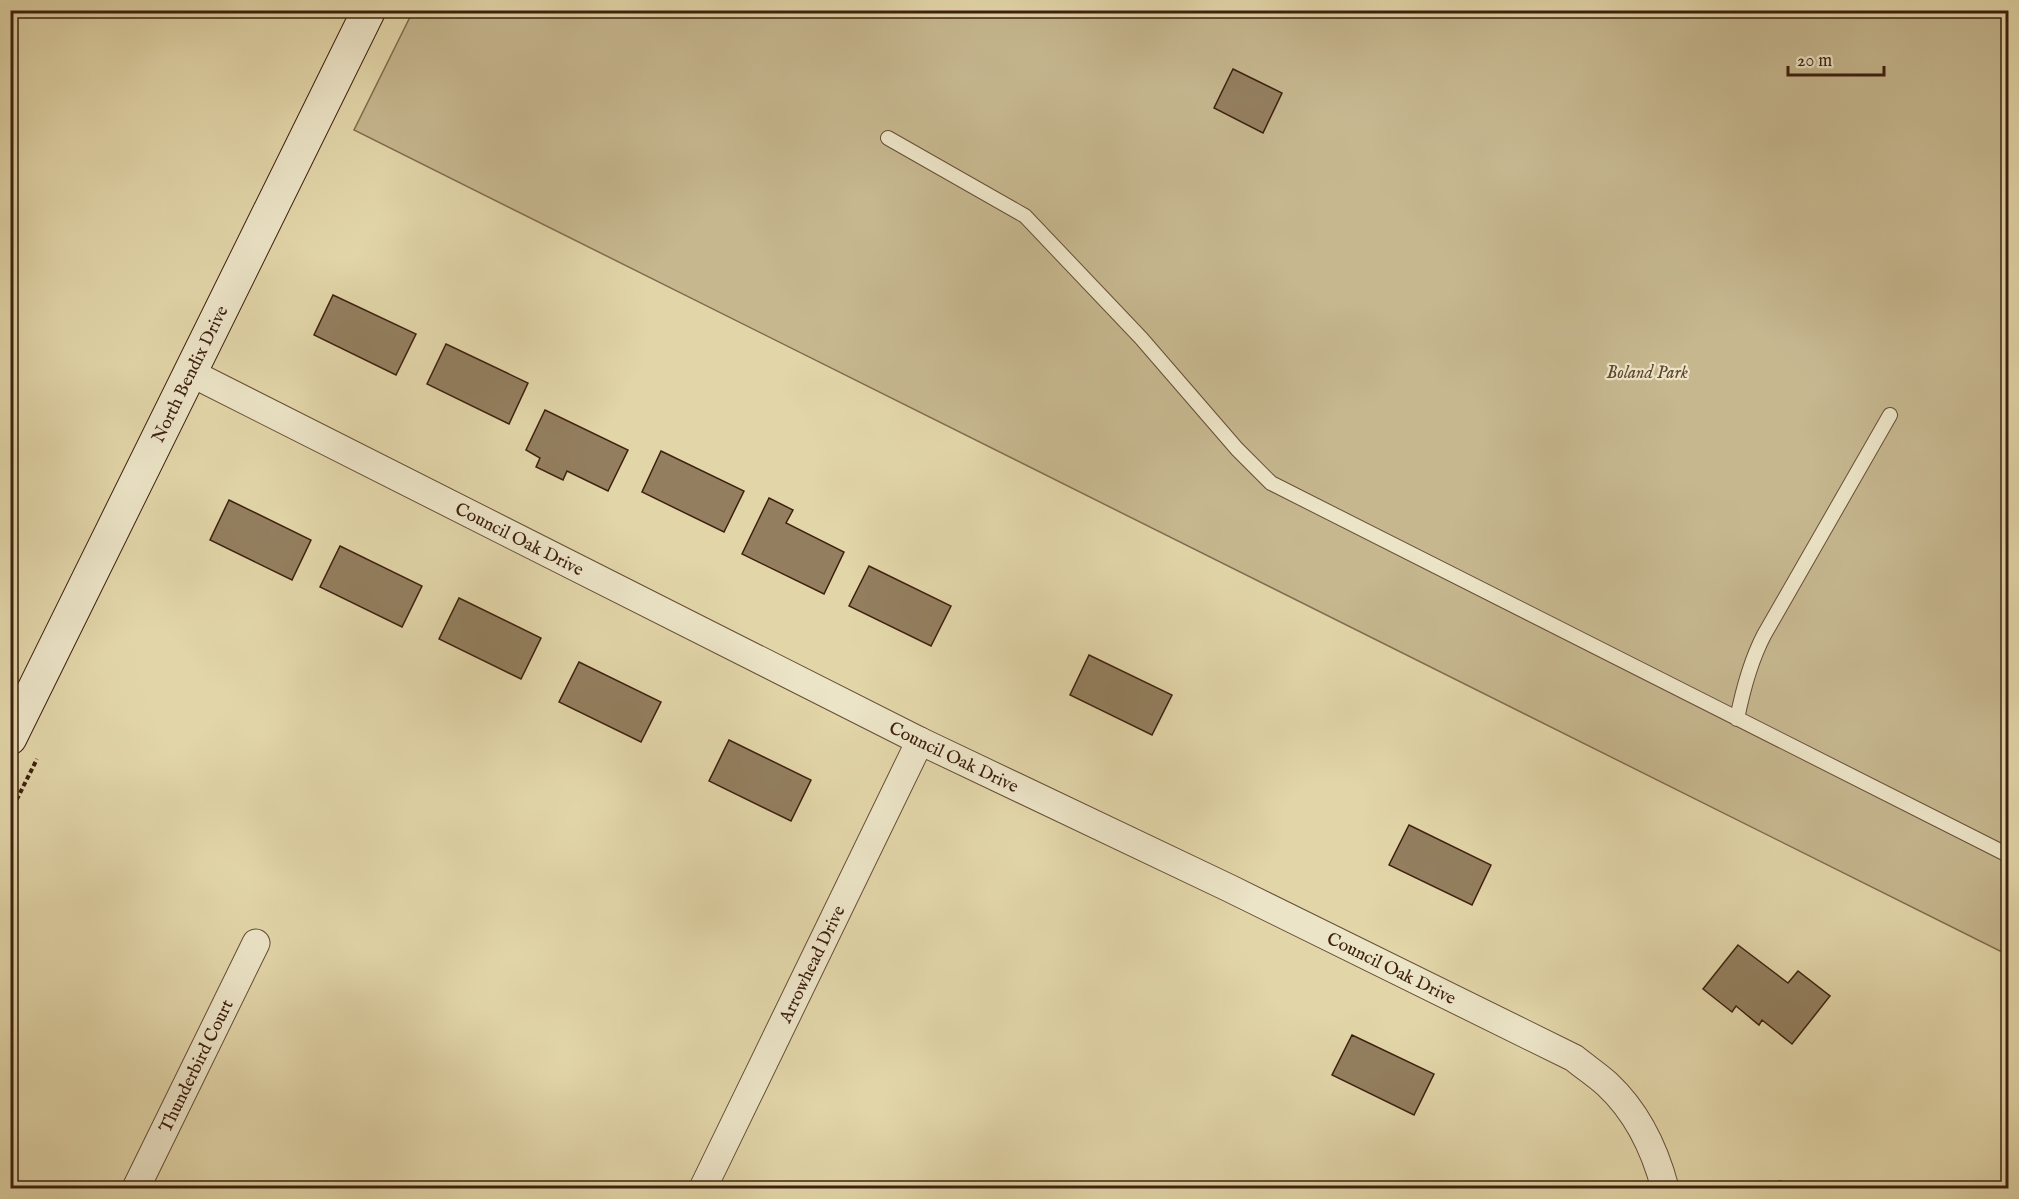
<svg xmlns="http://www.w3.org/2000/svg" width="2019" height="1199" font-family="'IM FELL English',serif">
<rect width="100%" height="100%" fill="#e2d6a9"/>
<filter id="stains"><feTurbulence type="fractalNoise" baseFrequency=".00333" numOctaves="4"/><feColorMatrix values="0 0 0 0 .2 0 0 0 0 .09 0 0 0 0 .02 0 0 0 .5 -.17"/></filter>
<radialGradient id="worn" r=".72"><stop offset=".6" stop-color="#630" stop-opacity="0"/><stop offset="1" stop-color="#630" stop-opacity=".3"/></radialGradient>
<!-- green -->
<path fill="#c6b78f" stroke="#826c4f" stroke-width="1.5" d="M 413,11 L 2008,11 L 2008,955 L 354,130 Z"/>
<!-- building -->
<path fill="#937f5f" stroke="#3e200f" stroke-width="1.5" d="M 1233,69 L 1282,93 L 1263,133 L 1214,108 Z
M 333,295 L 416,334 L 396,375 L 314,335 Z
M 446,344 L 528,383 L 509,424 L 427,384 Z
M 545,410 L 628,450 L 608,491 L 567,471 L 563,480 L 536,467 L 540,458 L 526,450 Z
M 661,451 L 744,491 L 724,532 L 642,492 Z
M 769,498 L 793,510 L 786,523 L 844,552 L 824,594 L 742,554 Z
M 229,500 L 311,540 L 292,580 L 210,540 Z
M 340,546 L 422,586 L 402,627 L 320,587 Z
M 869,566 L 951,606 L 931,646 L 849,606 Z
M 459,598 L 541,638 L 521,679 L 439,639 Z
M 1089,655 L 1172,695 L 1152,735 L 1070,695 Z
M 579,662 L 661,702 L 641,742 L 559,702 Z
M 729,740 L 811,780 L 791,821 L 709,781 Z
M 1409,825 L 1491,865 L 1472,905 L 1389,865 Z
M 1738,945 L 1788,983 L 1798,971 L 1830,996 L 1792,1044 L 1762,1020 L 1759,1025 L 1736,1006 L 1732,1012 L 1703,989 Z
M 1352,1035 L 1434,1074 L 1414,1115 L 1332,1075 Z
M 1781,1181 L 1782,1188 L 1741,1188 Z"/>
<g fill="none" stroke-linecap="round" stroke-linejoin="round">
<defs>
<path id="lane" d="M 888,138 L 1025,216 L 1141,338 L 1237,449 L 1271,483 L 2008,855
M 1737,719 C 1743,689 1750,662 1764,635 L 1890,415"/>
<g id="street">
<path id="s1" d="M 191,373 L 920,741 L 1229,888 L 1574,1058 C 1585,1067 1597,1075 1607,1084 C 1637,1112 1655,1150 1665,1188"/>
<path id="s2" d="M 136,1188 L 256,943"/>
<path id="s3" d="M 703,1188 L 920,741"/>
</g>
<g id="secondary">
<path id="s4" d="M 10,738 L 369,10"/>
</g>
</defs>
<!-- lane casing -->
<use href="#lane" stroke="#674e36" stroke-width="16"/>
<!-- street casing -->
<use href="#street" stroke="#674e36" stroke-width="29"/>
<!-- secondary casing -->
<use href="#secondary" stroke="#3e200f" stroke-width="35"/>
<!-- path -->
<path stroke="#3e200f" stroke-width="4" stroke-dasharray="4.5 3" stroke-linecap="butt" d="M 10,813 L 37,759"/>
<!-- lane -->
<use href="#lane" stroke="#ece4c7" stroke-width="14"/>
<!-- street -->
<use href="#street" stroke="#ece4c7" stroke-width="27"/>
<!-- secondary -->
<use href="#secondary" stroke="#ece4c7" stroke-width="33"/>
</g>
<g text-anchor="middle" stroke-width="4.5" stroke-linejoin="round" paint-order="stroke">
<!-- park labels -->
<g font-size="18" font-style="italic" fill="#60462f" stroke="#ece4c7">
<text x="1647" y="378">Boland Park</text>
</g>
<!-- street labels -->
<g font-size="18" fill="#3e200f" stroke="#ece4c7">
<text dy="6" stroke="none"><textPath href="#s4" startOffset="406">North Bendix Drive</textPath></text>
<text dy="6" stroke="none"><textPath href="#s1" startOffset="368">Council Oak Drive</textPath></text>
<text dy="6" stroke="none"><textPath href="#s1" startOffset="854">Council Oak Drive</textPath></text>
<text dy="6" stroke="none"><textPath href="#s3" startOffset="249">Arrowhead Drive</textPath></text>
<text dy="6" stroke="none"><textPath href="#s1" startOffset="1340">Council Oak Drive</textPath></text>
<text dy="6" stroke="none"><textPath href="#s2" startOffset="136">Thunderbird Court</textPath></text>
</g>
</g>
<!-- margin -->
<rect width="2019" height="1199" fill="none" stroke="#e2d6a9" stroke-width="36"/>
<rect x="12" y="12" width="1995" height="1175" fill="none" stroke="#3e200f" stroke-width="3"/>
<rect x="18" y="18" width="1983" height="1163" fill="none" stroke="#3e200f" stroke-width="1.5"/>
<!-- scale -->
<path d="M1788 66v9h96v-9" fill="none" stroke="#3e200f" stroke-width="3"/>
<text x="1797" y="66" font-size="18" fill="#3e200f" stroke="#ece4c7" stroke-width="4.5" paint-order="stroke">20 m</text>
<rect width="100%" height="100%" filter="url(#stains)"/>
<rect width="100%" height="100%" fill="url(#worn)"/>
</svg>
